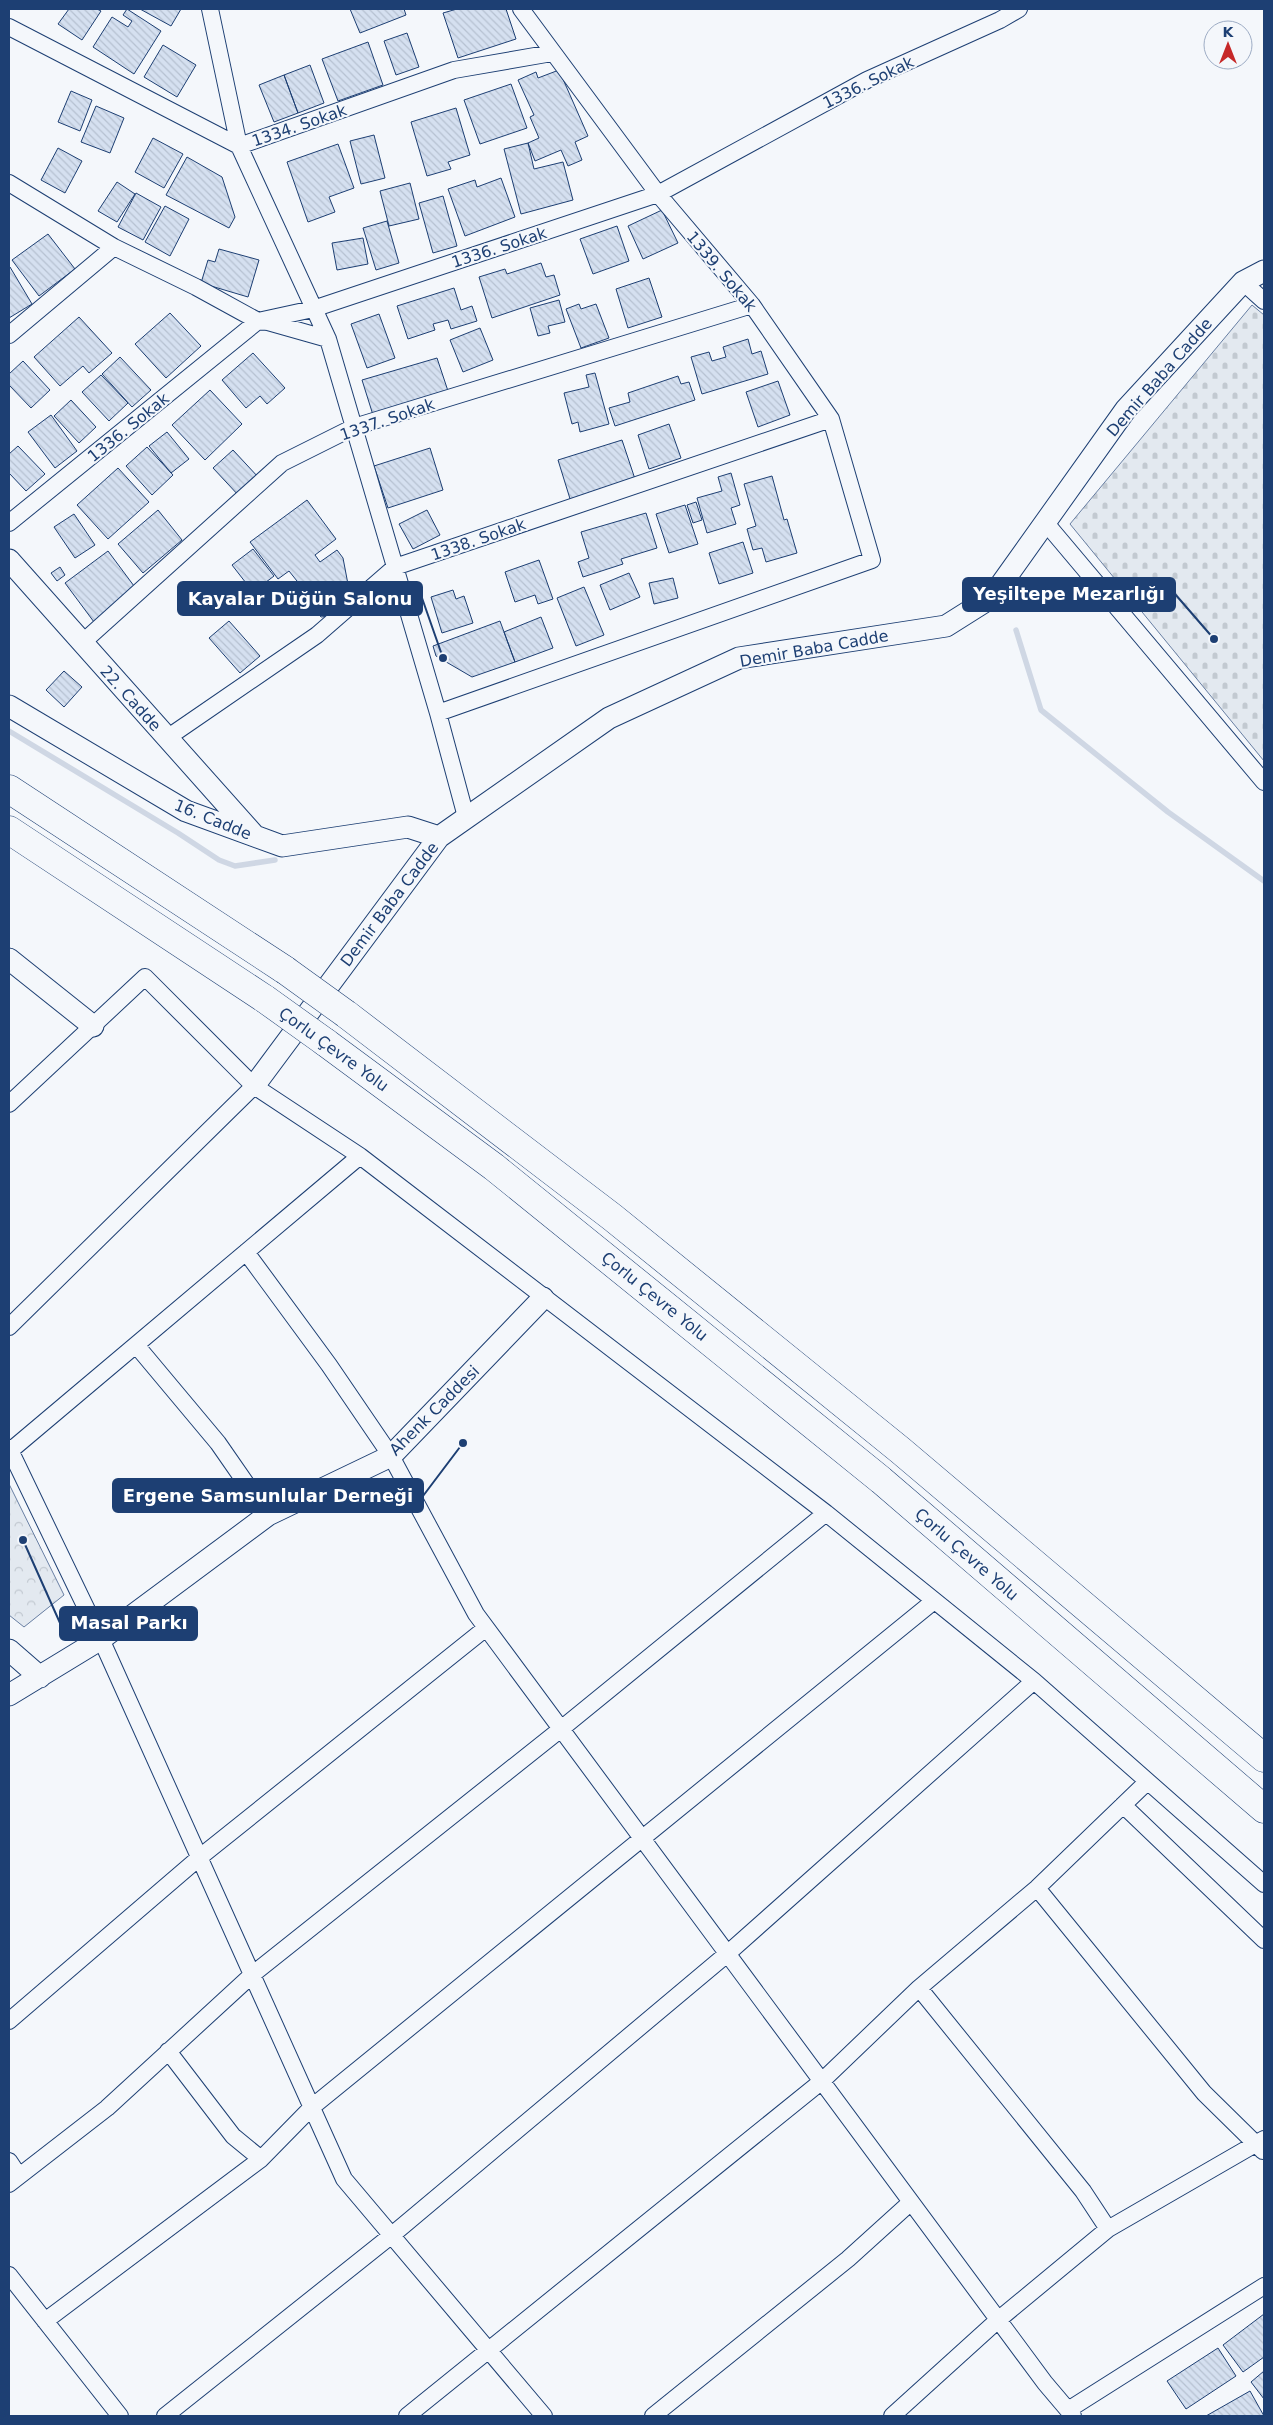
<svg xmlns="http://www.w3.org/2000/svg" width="1273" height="2425" font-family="'DejaVu Sans',sans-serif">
<defs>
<pattern id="cemetery-stones" width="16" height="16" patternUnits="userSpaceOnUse" patternTransform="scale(1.25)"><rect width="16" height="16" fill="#e3e9f0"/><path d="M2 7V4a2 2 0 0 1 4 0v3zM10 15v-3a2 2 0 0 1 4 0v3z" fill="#c2c9d1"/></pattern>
<pattern id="park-crowns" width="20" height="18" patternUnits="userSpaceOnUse" patternTransform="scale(1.25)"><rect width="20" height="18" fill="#e3e9f0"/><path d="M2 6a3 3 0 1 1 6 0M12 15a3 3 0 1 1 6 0" fill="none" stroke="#c2c9d1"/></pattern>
<pattern id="building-back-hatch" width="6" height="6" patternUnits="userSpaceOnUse" patternTransform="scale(1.25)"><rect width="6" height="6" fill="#d5e0f0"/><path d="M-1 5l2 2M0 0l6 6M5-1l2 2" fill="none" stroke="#b6c1d1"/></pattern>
</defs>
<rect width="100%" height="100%" fill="#f4f7fb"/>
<!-- cemetery -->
<path fill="url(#cemetery-stones)" stroke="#687fa3" d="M 1252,305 L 1264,315 L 1264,761 L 1070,524 Z"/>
<!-- park -->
<path fill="url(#park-crowns)" stroke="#687fa3" d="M 9,1484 L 64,1595 L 24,1627 L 9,1615 Z"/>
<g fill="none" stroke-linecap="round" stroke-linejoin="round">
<!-- stream -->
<path stroke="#cfd7e4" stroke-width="5.5" d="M 1016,630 L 1041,710 L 1168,812 L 1264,881
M 9,731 L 178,833 L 219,860 L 235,866 L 275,860"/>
</g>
<!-- building -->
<path fill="url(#building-back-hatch)" stroke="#1d3f73" d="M 69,9 L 97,9 L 101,11 L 82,40 L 58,24 Z
M 127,9 L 161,31 L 134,74 L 93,47 L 112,17 L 128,27 L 132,21 L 123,15 Z
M 140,9 L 181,9 L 171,26 Z
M 350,9 L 404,9 L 406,15 L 360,33 Z
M 457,9 L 506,9 L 516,39 L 458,58 L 443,13 Z
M 407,33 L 419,67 L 396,75 L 384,41 Z
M 368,42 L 383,85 L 338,101 L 322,59 Z
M 163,45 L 196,65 L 177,97 L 144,77 Z
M 310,65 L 324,103 L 298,113 L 284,75 Z
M 559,70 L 588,136 L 575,142 L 582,160 L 568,166 L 561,150 L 535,161 L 528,143 L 539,138 L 530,117 L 534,115 L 518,80 L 536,72 L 538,78 Z
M 284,75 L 298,113 L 274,122 L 259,85 Z
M 511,84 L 527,128 L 480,144 L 464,100 Z
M 71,91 L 92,100 L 80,131 L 58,122 Z
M 96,106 L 124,118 L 110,153 L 81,142 Z
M 456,108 L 470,155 L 448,162 L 451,169 L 427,176 L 411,122 Z
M 374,135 L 385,178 L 361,184 L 350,141 Z
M 153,138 L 183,154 L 164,188 L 135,172 Z
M 528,143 L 534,169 L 563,162 L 573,200 L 521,214 L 504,149 Z
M 338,144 L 354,188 L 329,197 L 335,212 L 308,222 L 287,162 Z
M 58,148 L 82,161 L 65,193 L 41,180 Z
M 187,157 L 222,177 L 235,217 L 229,228 L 166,195 Z
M 501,178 L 515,217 L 465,236 L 448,189 L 475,180 L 477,187 Z
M 117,182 L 135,194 L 117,222 L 98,211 Z
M 410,183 L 419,219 L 389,226 L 380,191 Z
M 136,193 L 161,207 L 143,240 L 118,227 Z
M 443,196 L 457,246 L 433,253 L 419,203 Z
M 165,206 L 189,219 L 170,256 L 145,242 Z
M 662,210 L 678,243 L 643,259 L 628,226 Z
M 387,221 L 399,263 L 376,270 L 363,228 Z
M 617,226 L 629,261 L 593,274 L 580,239 Z
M 48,234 L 75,269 L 39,296 L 12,260 Z
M 363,238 L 368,264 L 337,270 L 332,243 Z
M 219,249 L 259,260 L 248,297 L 201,283 L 208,260 L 215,262 Z
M 541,263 L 546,277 L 554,275 L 560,295 L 492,318 L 479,277 L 505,269 L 507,274 Z
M 10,267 L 32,304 L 9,318 L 9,268 Z
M 649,278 L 662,317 L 628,328 L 616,289 Z
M 454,288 L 461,310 L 472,306 L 477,321 L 451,329 L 448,320 L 433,324 L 435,330 L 408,339 L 397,306 Z
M 559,300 L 565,322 L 548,326 L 550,333 L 538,336 L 530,308 Z
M 579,304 L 581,309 L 596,304 L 609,338 L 581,348 L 566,309 Z
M 170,313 L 201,346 L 166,378 L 135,344 Z
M 379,314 L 395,358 L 367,368 L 351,324 Z
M 79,317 L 112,353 L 89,373 L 83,366 L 60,386 L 34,357 Z
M 480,328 L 493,360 L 463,372 L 450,340 Z
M 748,339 L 752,354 L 761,351 L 768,374 L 702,394 L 691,357 L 709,352 L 712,361 L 726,357 L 723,347 Z
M 253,353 L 285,388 L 267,404 L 260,396 L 246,408 L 222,380 Z
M 120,357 L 151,390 L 132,407 L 102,374 Z
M 437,358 L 448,391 L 373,415 L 362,380 Z
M 23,361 L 50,390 L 31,408 L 9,385 L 9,374 Z
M 595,373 L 609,424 L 580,432 L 578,422 L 572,424 L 564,393 L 589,387 L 586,375 Z
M 101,375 L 128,403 L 109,421 L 82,392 Z
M 678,376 L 681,384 L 689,382 L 695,400 L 615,426 L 609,408 L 630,402 L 628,393 Z
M 778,381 L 790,415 L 758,427 L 746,392 Z
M 210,390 L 242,424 L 205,460 L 172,425 Z
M 71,400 L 96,427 L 79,443 L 54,416 Z
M 51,415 L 77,451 L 55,468 L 28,432 Z
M 669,424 L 681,458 L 649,469 L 638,435 Z
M 167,432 L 189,459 L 171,473 L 149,446 Z
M 622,440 L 636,482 L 571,502 L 558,460 Z
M 18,446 L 45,474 L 26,491 L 9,473 L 9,454 Z
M 147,447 L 173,475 L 152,495 L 126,466 Z
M 430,448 L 443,490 L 388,508 L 374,466 Z
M 233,450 L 259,478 L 240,497 L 213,468 Z
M 118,468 L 149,502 L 108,539 L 77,505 Z
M 731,473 L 740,505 L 731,508 L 736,524 L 707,533 L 697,498 L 722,491 L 718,477 Z
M 772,476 L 784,520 L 787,519 L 797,553 L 766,562 L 762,548 L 753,550 L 747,529 L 756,526 L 744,484 Z
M 307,500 L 336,539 L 315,555 L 320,562 L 337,550 L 343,558 L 351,600 L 330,616 L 321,617 L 299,588 L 297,581 L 289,571 L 278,579 L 250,542 Z
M 696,502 L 702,520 L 693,523 L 687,505 Z
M 685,505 L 698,544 L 669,553 L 656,514 Z
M 158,510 L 182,540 L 143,573 L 118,544 Z
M 427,510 L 440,535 L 413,549 L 399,524 Z
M 646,513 L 657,548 L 621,559 L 623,564 L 583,577 L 578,562 L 589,558 L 581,532 Z
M 74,514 L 95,545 L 75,558 L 54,527 Z
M 743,542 L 753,573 L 719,584 L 709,553 Z
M 253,549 L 274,576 L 253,592 L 232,565 Z
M 108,551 L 137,590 L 94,622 L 65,583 Z
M 539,560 L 553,599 L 538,604 L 535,595 L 515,602 L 505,572 Z
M 60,567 L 65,575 L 57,581 L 51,573 Z
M 629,573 L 640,597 L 610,610 L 600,585 Z
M 673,578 L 678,598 L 654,604 L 649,583 Z
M 584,587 L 604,635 L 576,646 L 557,598 Z
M 453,590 L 456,599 L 464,596 L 473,623 L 442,633 L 431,597 Z
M 541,617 L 553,648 L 515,662 L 504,632 Z
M 229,621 L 260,656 L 240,673 L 209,638 Z
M 500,621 L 515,662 L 472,677 L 436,656 L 433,646 Z
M 64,671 L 82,687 L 64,707 L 46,690 Z
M 1264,2314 L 1264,2357 L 1243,2372 L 1223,2345 Z
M 1218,2348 L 1236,2376 L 1186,2409 L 1167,2381 Z
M 1264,2371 L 1264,2399 L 1251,2382 Z
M 1250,2391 L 1264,2416 L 1206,2416 Z"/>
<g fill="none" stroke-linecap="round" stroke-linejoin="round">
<defs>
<path id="minor" d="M 210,9 L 239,146 L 328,339 L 438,713 L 466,817
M 9,27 L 239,146 L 454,70 L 552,53
M 9,183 L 114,247 L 196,287 L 258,321 L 268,322 L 328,339
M 1243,282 L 1264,301
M 9,335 L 114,247
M 1045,522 L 1264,782
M 9,523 L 258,321 L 313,309 L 658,194 L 867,80 L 1000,20 L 1019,9
M 82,643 L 282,463 L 354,427 L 752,305
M 438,713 L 872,560 L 831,419 L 752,305 L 658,194 L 521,9
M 167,738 L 317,635 L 395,567 L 831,419
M 9,1104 L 145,977 L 254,1086 L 360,1156 L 826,1513 L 1034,1681 L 1264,1884
M 246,1252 L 329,1365 L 391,1456 L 476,1614 L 1045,2383 L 1073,2416
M 9,1327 L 254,1086
M 136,1345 L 218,1443 L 268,1515
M 9,1448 L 101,1639 L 344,2179 L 544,2416
M 10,1451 L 360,1156
M 1123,1805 L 1264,1940
M 1037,1888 L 1204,2093 L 1263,2151
M 919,1988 L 1083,2191 L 1108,2229
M 9,2021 L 200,1857 L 486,1628
M 168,2051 L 233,2136 L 261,2159
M 9,2161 L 19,2176
M 9,2184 L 107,2108 L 253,1974 L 561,1729 L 826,1513
M 9,2275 L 120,2416
M 45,2321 L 261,2159 L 312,2107 L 934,1601
M 1068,2410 L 1264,2286
M 165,2416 L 392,2235 L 727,1954 L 1034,1681
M 407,2416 L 822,2081 L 919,1988 L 1037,1888 L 1147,1782
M 653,2416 L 848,2259 L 911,2202
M 892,2416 L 998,2320 L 1108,2229 L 1264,2139"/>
<path id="tertiary" d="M 9,560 L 253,834
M 9,706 L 186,811 L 282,846 L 408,827 L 439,837
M 9,959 L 93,1026
M 254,1086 L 439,837 L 609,718 L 739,658 L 946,626 L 992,597 L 1126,409 L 1243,282 L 1264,271
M 9,1650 L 40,1677
M 9,1695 L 101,1639 L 268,1515 L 391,1456 L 543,1298"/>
<path id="trunk" d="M 9,789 L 285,970
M 9,830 L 265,999
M 346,1014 L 612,1217 L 900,1450 L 1264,1758
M 325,1042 L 494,1167 L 881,1480 L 1264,1809"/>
</defs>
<!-- minor casing -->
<use href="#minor" stroke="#1d3f73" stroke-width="18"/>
<!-- tertiary casing -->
<use href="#tertiary" stroke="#1d3f73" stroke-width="23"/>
<!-- trunk casing -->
<use href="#trunk" stroke="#1d3f73" stroke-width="29"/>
<!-- minor -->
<use href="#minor" stroke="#f4f7fb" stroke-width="16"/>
<!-- tertiary -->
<use href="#tertiary" stroke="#f4f7fb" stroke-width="21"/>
<!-- trunk -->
<use href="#trunk" stroke="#f4f7fb" stroke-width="28"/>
<defs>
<path id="trunk-bridge" d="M 285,970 L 346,1014
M 265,999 L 325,1042"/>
</defs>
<!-- trunk-bridge casing -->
<use href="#trunk-bridge" stroke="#1d3f73" stroke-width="29" stroke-linecap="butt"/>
<!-- trunk-bridge -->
<use href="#trunk-bridge" stroke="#f4f7fb" stroke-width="28"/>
</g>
<g text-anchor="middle" stroke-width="4" stroke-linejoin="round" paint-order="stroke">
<!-- street labels -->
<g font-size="16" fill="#1d3f73" stroke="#f4f7fb">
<text transform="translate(868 82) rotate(-26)" y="6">1336. Sokak</text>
<text transform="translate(299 125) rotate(-19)" y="6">1334. Sokak</text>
<text transform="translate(499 247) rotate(-18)" y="6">1336. Sokak</text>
<text transform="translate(722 271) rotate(50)" y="6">1339. Sokak</text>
<text transform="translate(1159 377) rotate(-49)" y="6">Demir Baba Cadde</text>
<text transform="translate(387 419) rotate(-19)" y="6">1337. Sokak</text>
<text transform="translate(128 427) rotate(-39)" y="6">1336. Sokak</text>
<text transform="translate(478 539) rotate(-19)" y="6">1338. Sokak</text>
<text transform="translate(814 648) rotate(-10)" y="6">Demir Baba Cadde</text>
<text transform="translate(131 698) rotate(48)" y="6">22. Cadde</text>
<text transform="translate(213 819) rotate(22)" y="6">16. Cadde</text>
<text transform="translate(389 904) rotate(-53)" y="6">Demir Baba Cadde</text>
<text transform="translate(334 1049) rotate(36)" y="6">Çorlu Çevre Yolu</text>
<text transform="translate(655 1296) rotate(39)" y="6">Çorlu Çevre Yolu</text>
<text transform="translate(434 1410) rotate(-45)" y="6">Ahenk Caddesi</text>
<text transform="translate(967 1554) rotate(41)" y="6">Çorlu Çevre Yolu</text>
</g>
</g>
<!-- callouts -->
<path fill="none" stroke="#1d3f73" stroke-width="2" d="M1214 639L1175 594M443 658L422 598M463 1443L423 1496M23 1540L60 1623"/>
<g fill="#1d3f73" stroke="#f4f7fb" stroke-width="2">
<circle cx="1214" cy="639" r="5"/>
<circle cx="443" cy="658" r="5"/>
<circle cx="463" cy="1443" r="5"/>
<circle cx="23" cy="1540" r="5"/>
</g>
<g fill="#1d3f73" stroke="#1d3f73" stroke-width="2">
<rect x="963" y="578" width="212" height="33" rx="5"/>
<rect x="178" y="582" width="244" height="33" rx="5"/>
<rect x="113" y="1479" width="310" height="33" rx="5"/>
<rect x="60" y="1607" width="137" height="33" rx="5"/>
</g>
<g font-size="18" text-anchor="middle" font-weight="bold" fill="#fff">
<text x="1069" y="600">Yeşiltepe Mezarlığı</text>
<text x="300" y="605">Kayalar Düğün Salonu</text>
<text x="268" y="1502">Ergene Samsunlular Derneği</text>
<text x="129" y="1629">Masal Parkı</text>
</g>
<!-- border -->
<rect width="1273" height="2425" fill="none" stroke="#1d3f73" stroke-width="20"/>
<!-- north arrow -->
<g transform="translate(1228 45)"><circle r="24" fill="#f4f7fb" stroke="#9eadc5"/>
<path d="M0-4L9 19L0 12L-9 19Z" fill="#c62828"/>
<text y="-8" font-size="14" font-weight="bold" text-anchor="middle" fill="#1d3f73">K</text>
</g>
</svg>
